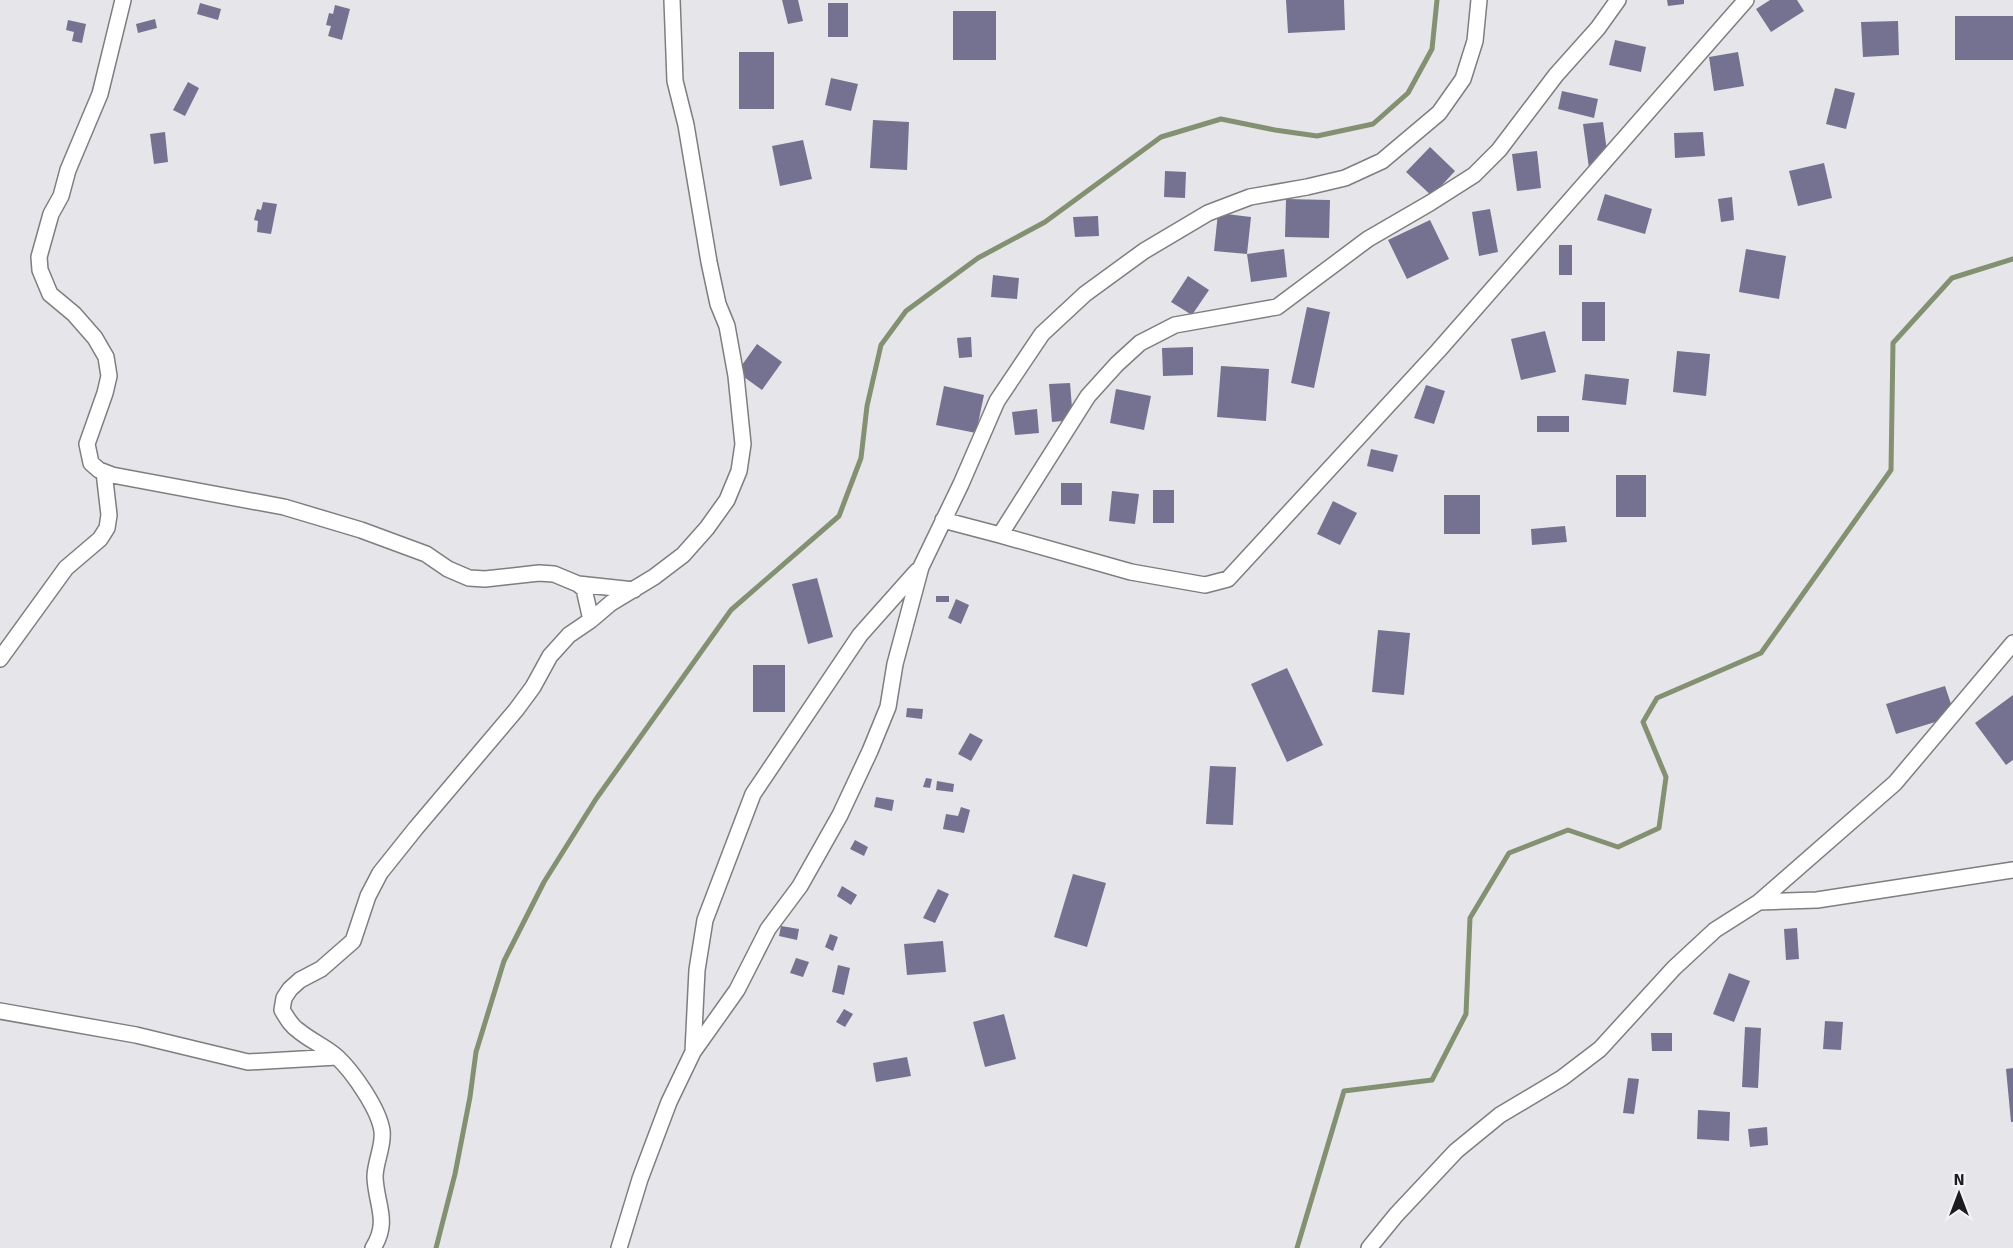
<svg xmlns="http://www.w3.org/2000/svg" width="2013" height="1248" font-family="Signika,sans-serif">
<rect width="100%" height="100%" fill="#e6e6ea"/>
<g fill="none" stroke-linecap="round" stroke-linejoin="round">
<!-- stream -->
<path stroke="#839172" stroke-width="5" d="M 436,1248 L 455,1174 L 470,1097 L 476,1052 L 504,961 L 544,882 L 596,799 L 731,610 L 839,516 L 861,458 L 867,406 L 881,345 L 906,311 L 978,258 L 1045,222 L 1161,137 L 1221,119 L 1275,130 L 1317,136 L 1373,124 L 1408,93 L 1432,49 L 1437,0
M 1297,1248 L 1344,1091 L 1432,1080 L 1466,1014 L 1470,918 L 1509,853 L 1568,830 L 1618,847 L 1659,828 L 1666,777 L 1643,722 L 1657,698 L 1761,653 L 1891,470 L 1893,343 L 1952,278 L 2013,259"/>
</g>
<!-- building -->
<path fill="#757190" d="M 782,0 L 798,0 L 803,21 L 788,24 Z
M 1286,0 L 1344,0 L 1345,30 L 1288,33 Z
M 1667,0 L 1684,0 L 1684,4 L 1668,6 Z
M 1770,0 L 1797,0 L 1804,11 L 1771,32 L 1756,9 Z
M 200,3 L 221,9 L 218,20 L 197,14 Z
M 828,3 L 848,3 L 848,37 L 828,37 Z
M 335,5 L 350,9 L 342,40 L 328,36 L 331,26 L 326,25 L 329,13 L 333,14 Z
M 953,11 L 996,11 L 996,60 L 953,60 Z
M 1955,16 L 2013,16 L 2013,60 L 1955,60 Z
M 155,19 L 157,28 L 138,33 L 136,24 Z
M 68,20 L 86,24 L 82,43 L 72,41 L 74,32 L 66,30 Z
M 1898,21 L 1899,55 L 1863,57 L 1861,22 Z
M 1615,40 L 1646,47 L 1641,72 L 1609,65 Z
M 739,52 L 774,52 L 774,109 L 739,109 Z
M 1738,52 L 1744,86 L 1714,91 L 1709,57 Z
M 831,78 L 858,84 L 851,111 L 825,105 Z
M 188,82 L 199,88 L 185,116 L 173,110 Z
M 1835,88 L 1855,93 L 1846,129 L 1826,124 Z
M 1562,91 L 1598,99 L 1594,118 L 1558,109 Z
M 873,120 L 909,122 L 907,170 L 870,168 Z
M 1603,122 L 1609,166 L 1589,168 L 1583,124 Z
M 165,132 L 168,162 L 154,164 L 150,134 Z
M 1703,132 L 1705,156 L 1675,158 L 1674,133 Z
M 803,140 L 812,179 L 780,186 L 772,146 Z
M 1430,147 L 1455,171 L 1432,196 L 1406,172 Z
M 1537,151 L 1541,188 L 1517,191 L 1512,154 Z
M 1824,163 L 1832,198 L 1798,206 L 1789,171 Z
M 1165,171 L 1186,172 L 1185,198 L 1164,197 Z
M 1605,194 L 1652,209 L 1645,234 L 1597,220 Z
M 1732,197 L 1734,220 L 1721,222 L 1718,199 Z
M 1286,199 L 1330,200 L 1329,238 L 1285,237 Z
M 263,202 L 277,204 L 271,234 L 257,232 L 258,221 L 254,220 L 257,209 L 261,210 Z
M 1490,209 L 1498,252 L 1479,256 L 1472,212 Z
M 1218,213 L 1251,217 L 1247,254 L 1284,249 L 1287,277 L 1251,282 L 1247,254 L 1214,251 Z
M 1098,216 L 1099,236 L 1075,237 L 1073,217 Z
M 1430,220 L 1449,259 L 1407,279 L 1388,240 Z
M 1559,245 L 1572,245 L 1572,275 L 1559,275 Z
M 1746,249 L 1786,256 L 1779,299 L 1739,292 Z
M 993,275 L 1019,278 L 1017,299 L 991,297 Z
M 1188,276 L 1209,290 L 1192,315 L 1171,302 Z
M 1582,302 L 1605,302 L 1605,341 L 1582,341 Z
M 1307,307 L 1330,312 L 1314,388 L 1291,383 Z
M 1545,331 L 1556,372 L 1521,380 L 1511,339 Z
M 971,337 L 972,357 L 959,358 L 957,338 Z
M 757,344 L 782,362 L 762,390 L 737,372 Z
M 1193,347 L 1193,375 L 1163,376 L 1162,348 Z
M 1677,351 L 1710,354 L 1706,396 L 1673,392 Z
M 1221,366 L 1269,369 L 1266,421 L 1217,417 Z
M 1585,374 L 1629,379 L 1626,405 L 1582,400 Z
M 1070,383 L 1073,420 L 1052,422 L 1049,384 Z
M 1426,385 L 1445,391 L 1434,424 L 1414,418 Z
M 944,386 L 984,395 L 976,433 L 936,425 Z
M 1116,389 L 1151,396 L 1144,430 L 1110,423 Z
M 1037,409 L 1039,433 L 1015,435 L 1012,412 Z
M 1537,416 L 1569,416 L 1569,432 L 1537,432 Z
M 1371,449 L 1398,455 L 1393,472 L 1367,466 Z
M 1616,475 L 1646,475 L 1646,517 L 1616,517 Z
M 1061,483 L 1082,483 L 1082,505 L 1061,505 Z
M 1153,490 L 1174,490 L 1174,523 L 1153,523 Z
M 1112,491 L 1139,494 L 1135,524 L 1109,521 Z
M 1444,495 L 1480,495 L 1480,534 L 1444,534 Z
M 1333,501 L 1357,513 L 1340,545 L 1317,534 Z
M 1565,526 L 1567,542 L 1532,545 L 1531,529 Z
M 817,578 L 833,637 L 808,644 L 792,584 Z
M 936,596 L 949,596 L 949,602 L 936,602 Z
M 956,599 L 969,605 L 961,624 L 948,618 Z
M 1378,630 L 1410,633 L 1404,695 L 1372,692 Z
M 753,665 L 785,665 L 785,712 L 753,712 Z
M 1287,668 L 1323,745 L 1287,762 L 1251,684 Z
M 1945,686 L 1955,716 L 1896,734 L 1886,704 Z
M 2013,695 L 2013,760 L 2006,765 L 1975,723 Z
M 907,708 L 923,709 L 922,719 L 906,717 Z
M 970,733 L 983,740 L 971,761 L 958,754 Z
M 1210,766 L 1236,767 L 1233,825 L 1206,824 Z
M 926,778 L 932,779 L 930,788 L 923,787 Z
M 937,781 L 954,784 L 953,792 L 936,790 Z
M 876,797 L 894,800 L 892,811 L 874,807 Z
M 961,807 L 970,810 L 964,833 L 943,829 L 946,814 L 958,816 Z
M 855,840 L 868,847 L 864,856 L 850,849 Z
M 1073,874 L 1106,883 L 1087,947 L 1054,937 Z
M 842,886 L 857,895 L 851,905 L 837,896 Z
M 938,889 L 949,894 L 935,923 L 923,918 Z
M 781,926 L 799,929 L 797,940 L 779,936 Z
M 1797,928 L 1799,959 L 1786,960 L 1784,929 Z
M 830,934 L 838,937 L 833,951 L 825,947 Z
M 943,941 L 946,972 L 907,975 L 904,944 Z
M 796,958 L 809,962 L 803,977 L 790,973 Z
M 838,965 L 850,968 L 844,995 L 832,992 Z
M 1729,973 L 1750,981 L 1734,1022 L 1713,1014 Z
M 844,1009 L 853,1014 L 845,1027 L 836,1022 Z
M 1004,1014 L 1016,1059 L 985,1067 L 973,1022 Z
M 1825,1021 L 1843,1022 L 1841,1050 L 1823,1049 Z
M 1745,1027 L 1761,1028 L 1758,1088 L 1742,1087 Z
M 1651,1033 L 1672,1033 L 1672,1051 L 1652,1051 Z
M 907,1057 L 911,1076 L 876,1082 L 873,1063 Z
M 2013,1068 L 2013,1122 L 2011,1122 L 2006,1069 Z
M 1628,1078 L 1639,1079 L 1634,1114 L 1623,1113 Z
M 1698,1110 L 1730,1112 L 1729,1141 L 1697,1139 Z
M 1767,1127 L 1768,1145 L 1750,1147 L 1748,1129 Z"/>
<g fill="none" stroke-linecap="round" stroke-linejoin="round">
<defs>
<path id="minor" d="M 123,0 L 100,94 L 68,170 L 61,196 L 51,214 L 39,257 L 40,270 L 50,294 L 74,314 L 95,338 L 106,357 L 109,376 L 105,393 L 87,444 L 91,463 L 99,470 L 112,475 L 284,507 L 361,530 L 426,554 L 448,569 L 469,578 L 485,579 L 539,573 L 554,574 L 578,584 L 584,589 L 591,620
M 943,520 L 1000,535 L 1131,572 L 1205,585 L 1228,579 L 1438,351 L 1746,0
M 1000,535 L 1088,396 L 1117,364 L 1140,343 L 1175,325 L 1277,307 L 1368,239 L 1430,203 L 1474,175 L 1499,150 L 1556,75 L 1598,28 L 1618,0
M 578,584 L 634,590
M 0,659 L 66,568 L 100,539 L 107,528 L 109,515 L 104,472
M 1759,902 L 1817,900 L 2013,870
M 0,1011 L 136,1035 L 248,1062 L 337,1057
M 693,1052 L 697,970 L 705,920 L 753,794 L 860,635 L 917,571
M 373,1248 C 390,1221 376,1205 375,1177 C 375,1162 384,1146 382,1131 C 379,1109 353,1072 337,1057 C 326,1047 311,1041 299,1031 C 291,1026 287,1018 282,1010 L 284,998 L 290,989 L 300,980 L 321,969 L 353,941 L 368,896 L 380,873 L 416,828 L 516,710 L 533,687 L 550,656 L 569,635 L 591,620 L 611,603 L 654,577 L 683,555 L 707,528 L 727,500 L 739,471 L 743,444 L 736,376 L 727,326 L 718,304 L 709,262 L 686,125 L 675,81 L 672,0
M 619,1248 L 640,1179 L 669,1102 L 693,1052 L 737,990 L 768,929 L 800,886 L 840,815 L 870,751 L 888,707 L 895,664 L 921,567 L 961,484 L 997,401 L 1042,334 L 1085,294 L 1144,251 L 1208,213 L 1250,197 L 1307,187 L 1345,178 L 1382,161 L 1439,113 L 1463,79 L 1475,41 L 1479,0
M 1369,1248 L 1396,1215 L 1456,1151 L 1500,1115 L 1562,1078 L 1600,1049 L 1674,968 L 1715,930 L 1759,902 L 1895,783 L 2013,643"/>
</defs>
<!-- minor casing -->
<use href="#minor" stroke="#7e7e81" stroke-width="18"/>
<!-- minor -->
<use href="#minor" stroke="#fff" stroke-width="15"/>
</g>
<!-- north arrow -->
<g transform="translate(1959 1194)" stroke="#f3f3f7" stroke-width="4.5" paint-order="stroke">
<path d="M0-4.5L10 22L0 15L-10 22Z" fill="#1c1c1e"/>
<text y="-9" font-size="16" font-weight="bold" text-anchor="middle" fill="#1c1c1e">N</text>
</g>
</svg>
